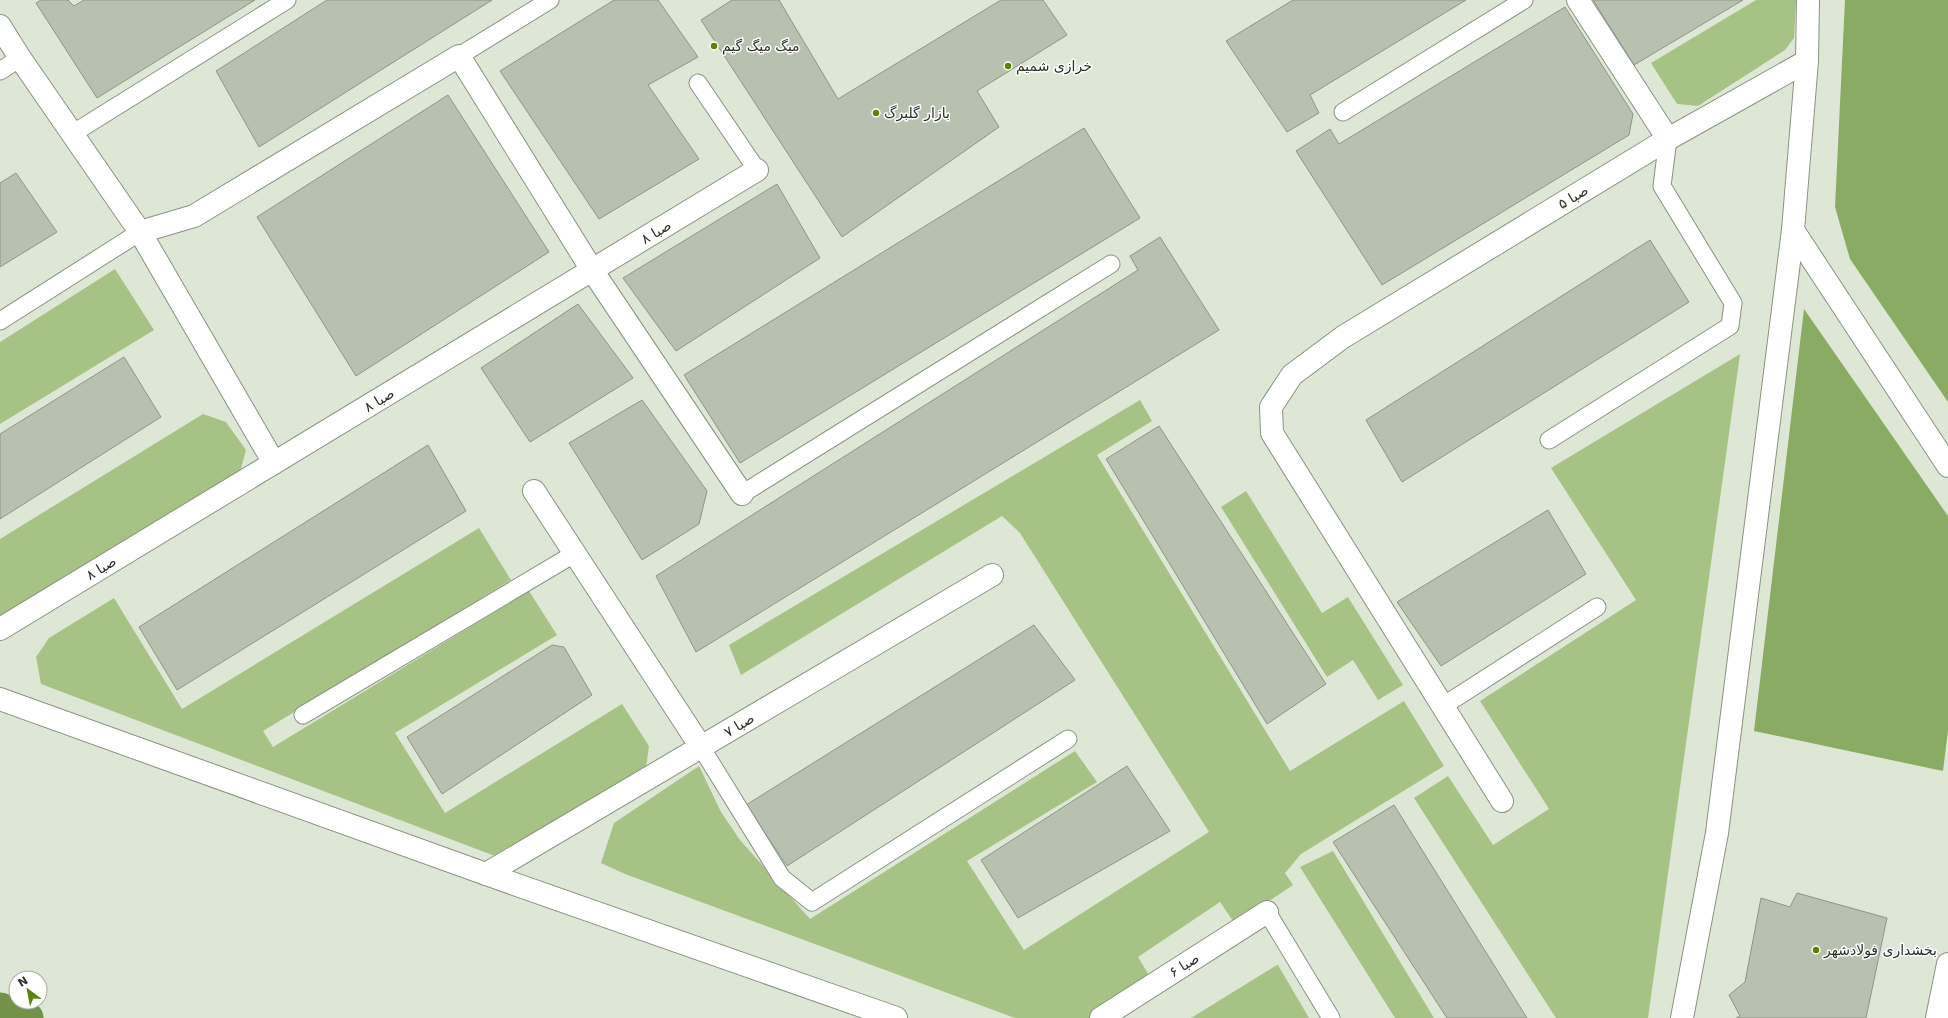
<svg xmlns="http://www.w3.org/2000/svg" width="1948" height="1018" font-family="'DejaVu Sans','Noto Naskh Arabic',sans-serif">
<rect width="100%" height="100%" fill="#dee7d5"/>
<!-- green -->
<path fill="#a6c385" d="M 1756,0 L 1796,0 L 1794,38 L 1785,50 L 1698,106 L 1677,104 L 1651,63 Z
M 115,269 L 154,330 L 0,424 L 0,342 Z
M 1740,354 L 1648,1018 L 1556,1018 L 1414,798 L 1448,776 L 1493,845 L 1549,809 L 1480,701 L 1636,600 L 1551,468 Z
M 1140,400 L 1152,421 L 1097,455 L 1290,771 L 1404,701 L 1444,766 L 1301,854 L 1285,873 L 1293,885 L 1235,924 L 1220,902 L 1138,957 L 1150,977 L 1090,1018 L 1015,1018 L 625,874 L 601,863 L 614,823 L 699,766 L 721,812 L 740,840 L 810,919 L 1075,751 L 1097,782 L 967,861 L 1024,950 L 1209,832 L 1020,533 L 1002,516 L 741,675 L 729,645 Z
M 203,414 L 226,422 L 246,450 L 239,476 L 0,616 L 0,539 Z
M 1246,491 L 1322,613 L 1348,597 L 1403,685 L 1378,700 L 1353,660 L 1327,677 L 1221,507 Z
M 479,528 L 511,580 L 263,731 L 273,747 L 529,591 L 557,635 L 395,733 L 445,813 L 622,704 L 649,746 L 646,768 L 495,856 L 41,684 L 36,657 L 49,638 L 114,598 L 182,709 Z
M 1333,851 L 1434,1018 L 1395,1018 L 1300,867 Z
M 1278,965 L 1309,1018 L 1191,1018 L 1277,965 Z"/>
<!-- forest -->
<path fill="#8aab63" d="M 1845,0 L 1948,0 L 1948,402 L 1850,259 L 1835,207 Z
M 1804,309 L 1948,516 L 1948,730 L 1943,771 L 1754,731 Z"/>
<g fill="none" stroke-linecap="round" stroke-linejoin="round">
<!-- canal -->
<path stroke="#72924a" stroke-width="33" d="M 0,1009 L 27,1018"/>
</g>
<!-- building -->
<path fill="#b8c1af" stroke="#8d9584" d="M 41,0 L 68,0 L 74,6 L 84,0 L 255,0 L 97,98 L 36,3 Z
M 327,0 L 492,0 L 259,147 L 216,71 Z
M 614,0 L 658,0 L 698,57 L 648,85 L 699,159 L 599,219 L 500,71 Z
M 732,0 L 779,0 L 838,99 L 1001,0 L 1043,0 L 1067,35 L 977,91 L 999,127 L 842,237 L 701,20 Z
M 1293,0 L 1466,0 L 1310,95 L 1319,113 L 1287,132 L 1226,41 Z
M 1593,0 L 1743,0 L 1634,65 Z
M 1565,7 L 1633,114 L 1629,135 L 1382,285 L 1296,151 L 1330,129 L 1339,144 Z
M 448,95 L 549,252 L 356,376 L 257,217 Z
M 1084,128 L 1140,218 L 740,463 L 684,375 Z
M 16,173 L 57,232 L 0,267 L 0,183 Z
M 777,184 L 820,258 L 676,351 L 623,278 Z
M 1160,237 L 1219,330 L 696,652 L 656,576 L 1138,270 L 1130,256 Z
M 1650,240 L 1689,302 L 1402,482 L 1366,420 Z
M 578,304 L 633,378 L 530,442 L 481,368 Z
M 124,357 L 161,417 L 0,519 L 0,434 Z
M 642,400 L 707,491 L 699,524 L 642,560 L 569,443 Z
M 1159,426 L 1326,684 L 1267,724 L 1106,459 Z
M 428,445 L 466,511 L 177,690 L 139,627 Z
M 1548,510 L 1586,574 L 1441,666 L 1397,602 Z
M 1034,625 L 1075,680 L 787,866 L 746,805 Z
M 552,645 L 564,647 L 592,695 L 442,794 L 407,737 Z
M 1127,766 L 1170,831 L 1018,918 L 981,860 Z
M 1394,805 L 1527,1018 L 1447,1018 L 1333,842 Z
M 1797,893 L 1887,918 L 1866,1018 L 1736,1018 L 1740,1016 L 1729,995 L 1745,982 L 1761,898 L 1790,907 Z"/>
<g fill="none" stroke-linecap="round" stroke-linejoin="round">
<defs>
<path id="service" d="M 459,56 L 550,0
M 0,71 L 20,58
M 698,83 L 757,170
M 1343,112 L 1524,0
M 72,134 L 287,0
M 0,321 L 140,232
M 1549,440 L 1730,326 L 1733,303 L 1662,186 L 1668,139
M 742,494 L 1111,264
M 1443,706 L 1597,607
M 303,715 L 574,554
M 701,747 L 782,878 L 812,902 L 1068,739
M 1267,912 L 1331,1018"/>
<path id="minor" d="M 1578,0 L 1668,139
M 0,26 L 20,58 L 140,232 L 274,463
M 140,232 L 194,216 L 459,56 L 592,270 L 742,494
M 534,491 L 701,747
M 0,629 L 757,170
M 1502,801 L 1272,433 L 1271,407 L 1292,375 L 1343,337 L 1668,139 L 1807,61
M 486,874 L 992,575
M 1101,1018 L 1267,912"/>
<path id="tertiary" d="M 0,699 L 486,874 L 896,1018
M 1682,1018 L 1717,833 L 1793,230 L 1807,61 L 1808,0"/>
<path id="secondary" d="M 1793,230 L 1948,466
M 1937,1018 L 1948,964"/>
</defs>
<!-- service casing -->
<use href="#service" stroke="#8a9382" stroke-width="19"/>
<!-- minor casing -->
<use href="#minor" stroke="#8a9382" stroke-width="24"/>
<!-- tertiary casing -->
<use href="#tertiary" stroke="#8a9382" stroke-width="24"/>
<!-- secondary casing -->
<use href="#secondary" stroke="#8a9382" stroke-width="24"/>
<!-- service -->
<use href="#service" stroke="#fff" stroke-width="17"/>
<!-- minor -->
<use href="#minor" stroke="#fff" stroke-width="22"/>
<!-- tertiary -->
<use href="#tertiary" stroke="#fff" stroke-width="22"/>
<!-- secondary -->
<use href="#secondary" stroke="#fff" stroke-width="22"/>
</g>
<!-- markers -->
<g fill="#598309" stroke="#fff" stroke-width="1.5">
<circle cx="714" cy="46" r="4"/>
<circle cx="1008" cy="66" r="4"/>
<circle cx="876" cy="113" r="4"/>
<circle cx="1816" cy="950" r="4"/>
</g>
<g text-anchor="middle" stroke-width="3" stroke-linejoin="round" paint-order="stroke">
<!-- poi labels -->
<g font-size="14" fill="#2c2f28" stroke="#fff" text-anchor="start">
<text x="722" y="51">میگ میگ گیم</text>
<text x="1016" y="71">خرازی شمیم</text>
<text x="884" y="118">بازار گلبرگ</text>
<text x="1824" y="955">بخشداری فولادشهر</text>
</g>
<!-- street labels -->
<g font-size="14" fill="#2c2f28" stroke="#fff">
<text transform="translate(1573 197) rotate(-31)" y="5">صبا ۵</text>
<text transform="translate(656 232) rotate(-31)" y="5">صبا ۸</text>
<text transform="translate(379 400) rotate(-31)" y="5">صبا ۸</text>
<text transform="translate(101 568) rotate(-31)" y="5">صبا ۸</text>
<text transform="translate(739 725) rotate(-31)" y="5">صبا ۷</text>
<text transform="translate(1184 965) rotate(-32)" y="5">صبا ۶</text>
</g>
</g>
<!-- north arrow -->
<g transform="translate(28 990) rotate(328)"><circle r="19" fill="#ffffff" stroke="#abaca9"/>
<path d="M0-3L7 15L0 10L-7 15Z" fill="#598309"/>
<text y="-6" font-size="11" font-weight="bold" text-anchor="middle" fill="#2c2f28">N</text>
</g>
</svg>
